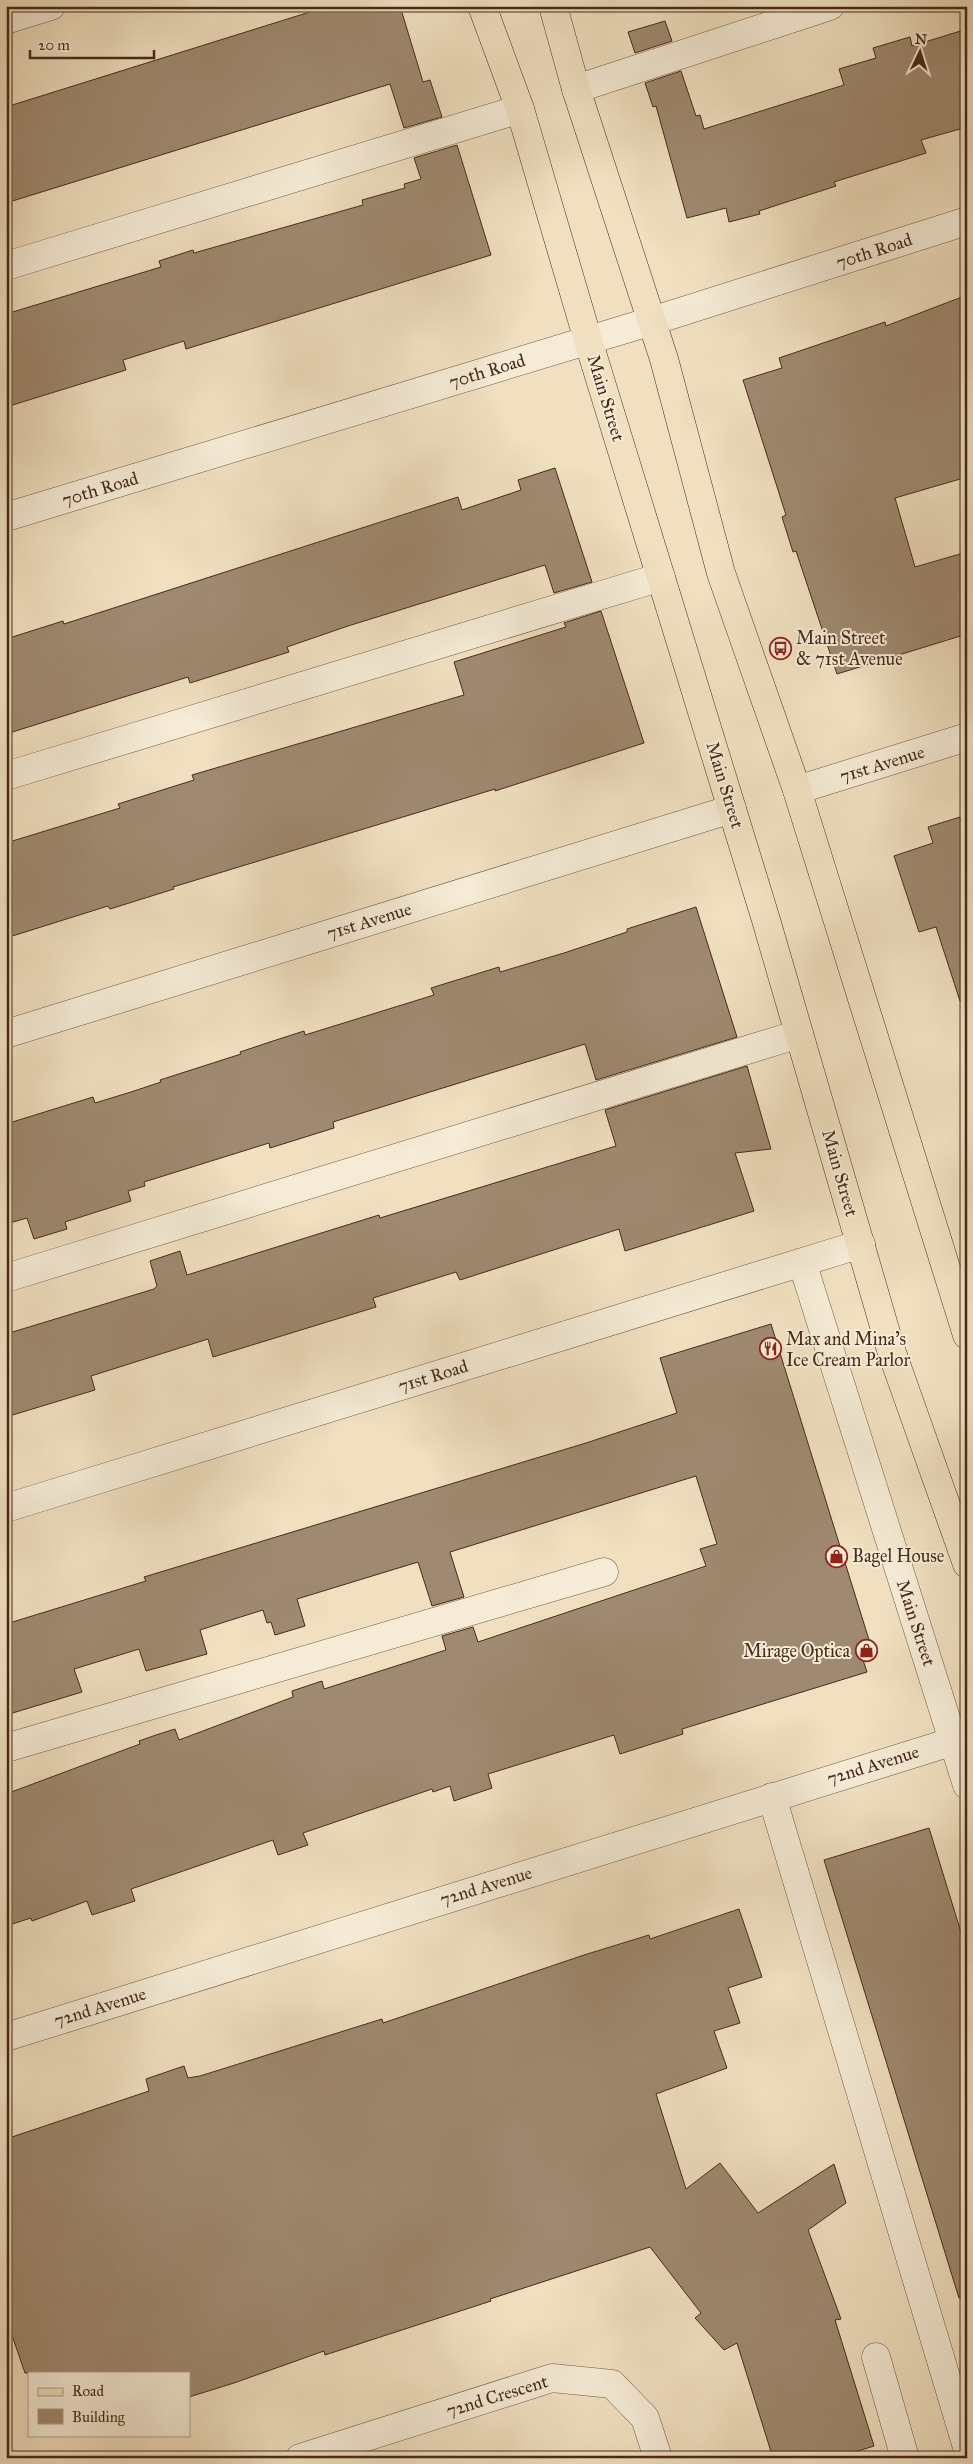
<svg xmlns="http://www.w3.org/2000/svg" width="973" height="2464" font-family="'IM FELL Great Primer',serif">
<rect width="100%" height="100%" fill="#f0e0c0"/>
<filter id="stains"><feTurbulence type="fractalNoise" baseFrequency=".004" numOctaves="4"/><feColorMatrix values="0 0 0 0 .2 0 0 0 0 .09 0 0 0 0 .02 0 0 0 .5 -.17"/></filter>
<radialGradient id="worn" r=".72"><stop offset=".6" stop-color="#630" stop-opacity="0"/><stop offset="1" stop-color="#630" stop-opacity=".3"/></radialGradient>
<!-- building -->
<path fill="#9f8970" stroke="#472a19" d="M 329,6 L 400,6 L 423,82 L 430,80 L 442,117 L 404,128 L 390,84 L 6,203 L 6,107 Z
M 665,21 L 672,41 L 635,53 L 628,32 Z
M 967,29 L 967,127 L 921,140 L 926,153 L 834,182 L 836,186 L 759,211 L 760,214 L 729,222 L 726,208 L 687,218 L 656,106 L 653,107 L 645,83 L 681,71 L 696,116 L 700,115 L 704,129 L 844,85 L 839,69 L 876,58 L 873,48 L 910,37 L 912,46 Z
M 457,145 L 491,255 L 186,349 L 184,341 L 123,360 L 126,370 L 6,407 L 6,314 L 161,267 L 159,261 L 193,250 L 194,253 L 363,205 L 362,200 L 405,188 L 404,184 L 421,179 L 414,158 Z
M 967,295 L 967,477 L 895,498 L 915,567 L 967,552 L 967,634 L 837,674 L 796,551 L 793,552 L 782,517 L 786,515 L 743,380 L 782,368 L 779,358 L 885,322 L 886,326 Z
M 555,468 L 592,582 L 554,593 L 545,565 L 348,626 L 287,647 L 289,652 L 190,683 L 188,677 L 6,734 L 6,639 L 63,621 L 64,624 L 458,497 L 462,510 L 521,490 L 518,480 Z
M 601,611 L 644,743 L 495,791 L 495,789 L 173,887 L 174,889 L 110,909 L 108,906 L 6,938 L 6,843 L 120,808 L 118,804 L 194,780 L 192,775 L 464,695 L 454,662 L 566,627 L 564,623 Z
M 960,817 L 964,832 L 967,831 L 967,1000 L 960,1001 L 936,927 L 919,932 L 894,856 L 933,843 L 928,827 Z
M 696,907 L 737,1037 L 596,1080 L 585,1044 L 333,1122 L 334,1128 L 270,1148 L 269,1143 L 144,1182 L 145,1186 L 128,1191 L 131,1201 L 65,1222 L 67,1229 L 34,1239 L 27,1218 L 6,1224 L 6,1124 L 93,1097 L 95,1103 L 131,1092 L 161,1082 L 160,1080 L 241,1054 L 240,1052 L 273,1041 L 304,1031 L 305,1035 L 434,995 L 431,988 L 499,967 L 500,972 L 564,953 L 627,932 L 627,929 Z
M 747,1066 L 771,1149 L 735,1153 L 754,1211 L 625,1251 L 619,1229 L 460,1280 L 456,1272 L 373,1298 L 376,1307 L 213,1357 L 208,1339 L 91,1376 L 95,1390 L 6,1417 L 6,1334 L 154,1289 L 157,1286 L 150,1261 L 180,1251 L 187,1275 L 379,1215 L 380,1218 L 616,1146 L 605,1110 Z
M 771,1324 L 874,1656 L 863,1660 L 867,1672 L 682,1729 L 683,1734 L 620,1754 L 614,1735 L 488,1774 L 492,1788 L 454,1801 L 450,1786 L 433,1792 L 432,1789 L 303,1833 L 308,1845 L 278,1855 L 273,1840 L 131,1889 L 135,1901 L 92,1915 L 87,1901 L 32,1921 L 31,1918 L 6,1926 L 6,1794 L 140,1744 L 139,1741 L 156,1735 L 175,1729 L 179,1740 L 293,1697 L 292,1691 L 322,1681 L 324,1689 L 446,1650 L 442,1636 L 473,1627 L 478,1642 L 706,1566 L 700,1549 L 717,1544 L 696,1476 L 450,1552 L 464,1597 L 432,1606 L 418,1562 L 297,1599 L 305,1626 L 275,1635 L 271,1622 L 267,1623 L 263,1610 L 231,1620 L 200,1630 L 207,1654 L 146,1671 L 139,1649 L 110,1658 L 74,1669 L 82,1692 L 6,1715 L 6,1624 L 146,1581 L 144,1577 L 586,1443 L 677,1413 L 660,1358 Z
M 929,1828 L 967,1952 L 967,2297 L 959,2298 L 824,1860 Z
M 739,1909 L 762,1977 L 728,1988 L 740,2023 L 714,2031 L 727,2068 L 656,2094 L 686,2189 L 720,2163 L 758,2213 L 834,2164 L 846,2203 L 808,2230 L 841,2319 L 835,2320 L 874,2446 L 836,2458 L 773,2458 L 737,2343 L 724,2350 L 695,2318 L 701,2313 L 650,2247 L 490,2299 L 491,2301 L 325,2355 L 324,2351 L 234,2383 L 189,2397 L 189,2373 L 25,2373 L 6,2318 L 6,2139 L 149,2091 L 146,2079 L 184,2066 L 188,2078 L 200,2076 L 382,2019 L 383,2023 L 584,1955 L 649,1935 L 650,1939 Z"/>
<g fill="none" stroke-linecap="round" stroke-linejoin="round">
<defs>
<path id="minor" d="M 6,20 L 51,6
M 576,89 L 830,6
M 6,266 L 520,109
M 6,517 L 652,321 L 967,221
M 6,776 L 661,577
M 797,790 L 967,737
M 6,1034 L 732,809
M 802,1262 L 967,1785
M 6,1278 L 799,1034
M 6,1508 L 861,1244
M 6,1748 L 604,1572
M 772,1797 L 967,2447
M 6,2037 L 967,1737
M 876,2357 L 905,2458
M 300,2458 L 552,2378 L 612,2384 L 645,2418 L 658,2458"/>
<path id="major" d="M 482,6 L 520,109 L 588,340 L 766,920 L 891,1350 L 967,1564
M 553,6 L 576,89 L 664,359 L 721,573 L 797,790 L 967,1335"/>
</defs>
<!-- minor casing -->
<use href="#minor" stroke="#715843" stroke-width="29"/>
<!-- major casing -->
<use href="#major" stroke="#472a19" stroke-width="29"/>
<!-- minor -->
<use href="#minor" stroke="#f5ebd6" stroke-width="28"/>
<!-- major -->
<use href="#major" stroke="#f0e0c0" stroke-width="28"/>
</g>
<!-- icons -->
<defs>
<symbol id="bus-ring" viewBox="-11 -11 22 22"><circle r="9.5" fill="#f5ebd6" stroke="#8f2418" stroke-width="1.5"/><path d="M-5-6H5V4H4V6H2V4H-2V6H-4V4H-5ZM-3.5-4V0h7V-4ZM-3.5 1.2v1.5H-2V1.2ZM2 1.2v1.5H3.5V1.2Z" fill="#8f2418"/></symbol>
<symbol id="restaurant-ring" viewBox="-11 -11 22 22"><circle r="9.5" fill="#f5ebd6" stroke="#8f2418" stroke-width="1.5"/><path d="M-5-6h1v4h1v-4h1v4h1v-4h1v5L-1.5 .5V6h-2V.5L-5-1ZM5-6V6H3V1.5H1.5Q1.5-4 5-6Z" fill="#8f2418"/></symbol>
<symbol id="shop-ring" viewBox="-11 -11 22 22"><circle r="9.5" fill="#f5ebd6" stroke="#8f2418" stroke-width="1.5"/><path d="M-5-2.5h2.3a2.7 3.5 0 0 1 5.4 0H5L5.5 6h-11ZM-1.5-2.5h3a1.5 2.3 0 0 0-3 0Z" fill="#8f2418"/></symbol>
</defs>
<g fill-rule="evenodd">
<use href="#bus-ring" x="768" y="636" width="25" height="25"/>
<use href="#restaurant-ring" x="758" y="1336" width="25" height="25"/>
<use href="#shop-ring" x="824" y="1544" width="25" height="25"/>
<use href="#shop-ring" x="854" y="1638" width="25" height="25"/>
</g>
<g text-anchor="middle" stroke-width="4" stroke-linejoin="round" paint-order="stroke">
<!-- street labels -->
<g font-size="18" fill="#472a19" stroke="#f5ebd6">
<text transform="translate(874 251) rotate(-18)" y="6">70th Road</text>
<text transform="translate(487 371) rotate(-17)" y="6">70th Road</text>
<text transform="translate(606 398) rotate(73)" y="6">Main Street</text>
<text transform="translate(100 489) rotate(-17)" y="6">70th Road</text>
<text transform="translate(882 764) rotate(-17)" y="6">71st Avenue</text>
<text transform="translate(725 785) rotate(73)" y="6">Main Street</text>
<text transform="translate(369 921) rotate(-17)" y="6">71st Avenue</text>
<text transform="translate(840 1173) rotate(74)" y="6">Main Street</text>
<text transform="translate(433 1376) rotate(-17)" y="6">71st Road</text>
<text transform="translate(916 1623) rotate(72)" y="6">Main Street</text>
<text transform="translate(873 1765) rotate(-17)" y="6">72nd Avenue</text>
<text transform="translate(486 1886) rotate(-17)" y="6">72nd Avenue</text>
<text transform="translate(100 2007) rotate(-17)" y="6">72nd Avenue</text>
<text transform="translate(497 2396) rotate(-17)" y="6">72nd Crescent</text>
</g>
<!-- poi labels -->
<g font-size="18" fill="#472a19" stroke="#f5ebd6" text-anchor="start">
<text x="796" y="644">Main Street<tspan x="796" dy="21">&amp; 71st Avenue</tspan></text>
<text x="786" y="1345">Max and Mina's<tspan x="786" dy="21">Ice Cream Parlor</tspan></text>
<text x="852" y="1562">Bagel House</text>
<text x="850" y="1657" text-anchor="end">Mirage Optica</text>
</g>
</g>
<!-- margin -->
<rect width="973" height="2464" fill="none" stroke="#f0e0c0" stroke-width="25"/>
<rect x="8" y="8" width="958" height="2449" fill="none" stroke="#472a19" stroke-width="2.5"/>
<rect x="12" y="12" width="948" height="2439" fill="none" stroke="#472a19"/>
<!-- legend -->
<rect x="28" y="2372" width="162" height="65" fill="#f5ebd6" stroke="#af9e8a"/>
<rect x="38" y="2388" width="25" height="8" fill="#f0e0c0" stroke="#af9e8a"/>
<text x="72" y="2396" font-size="15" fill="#472a19">Road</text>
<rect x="38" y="2409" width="25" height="15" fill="#9f8970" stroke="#af9e8a"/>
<text x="72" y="2422" font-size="15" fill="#472a19">Building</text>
<!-- north arrow -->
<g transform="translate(920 52) rotate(4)" stroke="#f5ebd6" stroke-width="4" paint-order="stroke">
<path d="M0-4L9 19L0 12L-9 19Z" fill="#472a19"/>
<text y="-8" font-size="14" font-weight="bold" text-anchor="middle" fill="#472a19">N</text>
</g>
<!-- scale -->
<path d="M30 50v8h124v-8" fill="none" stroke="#472a19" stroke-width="2.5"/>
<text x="38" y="50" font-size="15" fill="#472a19" stroke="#f5ebd6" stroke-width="4" paint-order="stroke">20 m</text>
<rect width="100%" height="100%" filter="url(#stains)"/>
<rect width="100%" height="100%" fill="url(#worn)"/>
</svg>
